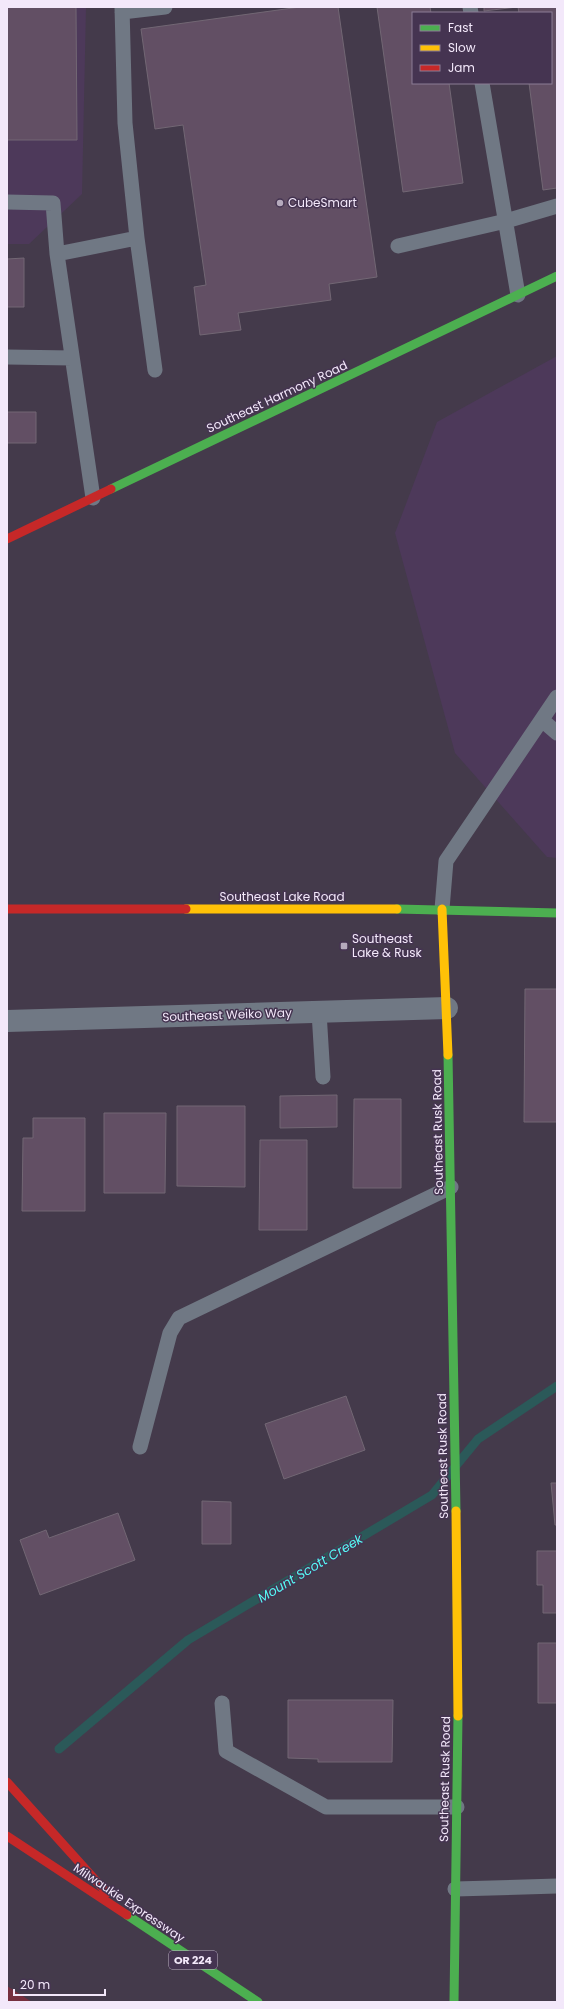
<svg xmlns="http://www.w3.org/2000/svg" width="564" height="2009" font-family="Poppins,sans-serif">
<rect width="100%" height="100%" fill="#443a4b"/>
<!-- built -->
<path fill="#4d395a" d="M 7,7 L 86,7 L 82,194 L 29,244 L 7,244 Z
M 557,356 L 557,858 L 547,857 L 455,753 L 395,533 L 437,422 Z"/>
<!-- green -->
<path fill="#762f3f" d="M 7,1986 L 32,2002 L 7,2002 Z"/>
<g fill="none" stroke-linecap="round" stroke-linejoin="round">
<!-- stream -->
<path stroke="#2b5959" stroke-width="9" d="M 59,1749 L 188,1640 L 432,1495 L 478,1439 L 557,1386"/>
</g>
<!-- building -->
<path fill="#624f64" stroke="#726774" d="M 7,7 L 76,7 L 77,140 L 7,140 Z
M 300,7 L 338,7 L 377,277 L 329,284 L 331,300 L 238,313 L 241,330 L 200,335 L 194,287 L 206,285 L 183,125 L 155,129 L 141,29 Z
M 377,7 L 430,7 L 431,13 L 413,13 L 413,83 L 449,83 L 463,183 L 403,192 Z
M 484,7 L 517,7 L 484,11 Z
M 518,7 L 557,7 L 557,188 L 543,190 L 529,83 L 551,83 L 551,13 L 519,13 Z
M 24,258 L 24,307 L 7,307 L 7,259 Z
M 7,412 L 36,412 L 36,443 L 7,443 Z
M 525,989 L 557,989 L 557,1122 L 524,1122 Z
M 337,1095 L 337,1127 L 280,1128 L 280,1096 Z
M 354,1099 L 401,1099 L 401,1188 L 353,1188 Z
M 177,1106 L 245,1106 L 245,1187 L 177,1186 Z
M 104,1113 L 166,1113 L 165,1193 L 104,1193 Z
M 33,1118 L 85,1118 L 85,1211 L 22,1211 L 23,1138 L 33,1138 Z
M 260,1140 L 307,1140 L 307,1230 L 259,1230 Z
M 346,1396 L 365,1450 L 284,1479 L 265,1424 Z
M 551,1483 L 557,1483 L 557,1525 L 555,1525 Z
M 202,1501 L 231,1502 L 231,1544 L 202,1544 Z
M 118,1513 L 135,1560 L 40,1595 L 20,1540 L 46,1530 L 49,1538 Z
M 537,1551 L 557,1551 L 557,1613 L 543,1613 L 543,1585 L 537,1585 Z
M 538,1643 L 557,1643 L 557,1703 L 538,1703 Z
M 288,1700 L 393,1700 L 392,1762 L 318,1762 L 318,1759 L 288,1758 Z"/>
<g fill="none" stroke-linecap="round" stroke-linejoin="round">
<!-- lane -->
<path stroke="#707884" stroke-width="15" d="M 122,7 L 125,123 L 137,238
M 470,7 L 471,13
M 122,12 L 165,7
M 482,83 L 518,295
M 7,202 L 53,203 L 57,254 L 93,498
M 398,246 L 506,221 L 557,206
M 57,254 L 137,238 L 155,370
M 7,357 L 72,358
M 542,720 L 557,733
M 442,909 L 446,861 L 557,697
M 319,1012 L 323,1077
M 140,1447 L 170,1333 L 179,1318 L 451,1187
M 222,1703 L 226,1751 L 326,1807 L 457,1807
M 455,1889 L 557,1886"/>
<!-- street -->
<path stroke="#707884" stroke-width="22" d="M 7,1021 L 447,1008"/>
<!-- fast -->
<path stroke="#4caf50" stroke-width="9" d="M 111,489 L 557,276
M 397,909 L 557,913
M 448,1055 L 456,1511
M 127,1915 L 258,2002
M 454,2002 L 458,1716"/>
<!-- slow -->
<path stroke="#ffc107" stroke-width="9" d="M 186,909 L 397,909
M 442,909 L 448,1055
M 456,1511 L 458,1716"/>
<!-- jam -->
<path stroke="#c62828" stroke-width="9" d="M 7,539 L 111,489
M 7,909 L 186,909
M 7,1782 L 107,1893
M 7,1836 L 127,1915"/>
</g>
<!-- markers -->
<g fill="#b6abbd" stroke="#453451" stroke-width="1.5">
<circle cx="280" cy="203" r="4"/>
<rect x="340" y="942" width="8" height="8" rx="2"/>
</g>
<g text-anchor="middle" stroke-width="3" stroke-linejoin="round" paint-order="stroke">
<!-- shield labels -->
<rect fill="#453451" stroke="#bfb2c7" stroke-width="1" x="169" y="1951" width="48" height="18" rx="3"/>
<g font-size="11" font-weight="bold" fill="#f3e8fa">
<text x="193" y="1964">OR 224</text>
</g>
<!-- poi labels -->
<g font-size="12" fill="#f3e8fa" stroke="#453451" text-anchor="start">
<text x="288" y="207">CubeSmart</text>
<text x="352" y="943">Southeast<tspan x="352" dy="14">Lake &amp; Rusk</tspan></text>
</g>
<!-- street labels -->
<g font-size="12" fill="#f3e8fa" stroke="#453451">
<text transform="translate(277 397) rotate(-25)" y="4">Southeast Harmony Road</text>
<text x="282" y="901">Southeast Lake Road</text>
<text transform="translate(227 1015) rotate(-2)" y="4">Southeast Weiko Way</text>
<text transform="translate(438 1132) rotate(-91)" y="4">Southeast Rusk Road</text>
<text transform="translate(443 1456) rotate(-91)" y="4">Southeast Rusk Road</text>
<text transform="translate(445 1779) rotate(-89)" y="4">Southeast Rusk Road</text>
<text transform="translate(129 1903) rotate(34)" y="4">Milwaukie Expressway</text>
</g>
<!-- water labels -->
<g font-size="13" font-style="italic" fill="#55fbf5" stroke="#453451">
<text transform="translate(310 1568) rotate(-31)" y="5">Mount Scott Creek</text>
</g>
</g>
<!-- border -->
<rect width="564" height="2009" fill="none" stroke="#f3e8fa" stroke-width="16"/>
<!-- legend -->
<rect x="412" y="12" width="140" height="72" fill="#453451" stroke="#8b7c95"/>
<rect x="420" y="25" width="20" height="6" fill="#4caf50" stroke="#8b7c95"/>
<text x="448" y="32" font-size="12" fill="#f3e8fa">Fast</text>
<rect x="420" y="45" width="20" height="6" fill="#ffc107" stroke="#8b7c95"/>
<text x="448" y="52" font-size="12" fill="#f3e8fa">Slow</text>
<rect x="420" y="65" width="20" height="6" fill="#c62828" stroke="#8b7c95"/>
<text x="448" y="72" font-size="12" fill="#f3e8fa">Jam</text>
<!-- scale -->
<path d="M14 1989v6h91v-6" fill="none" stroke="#f3e8fa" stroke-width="2"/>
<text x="20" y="1989" font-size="12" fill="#f3e8fa" stroke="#453451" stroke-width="3" paint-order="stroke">20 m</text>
</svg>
